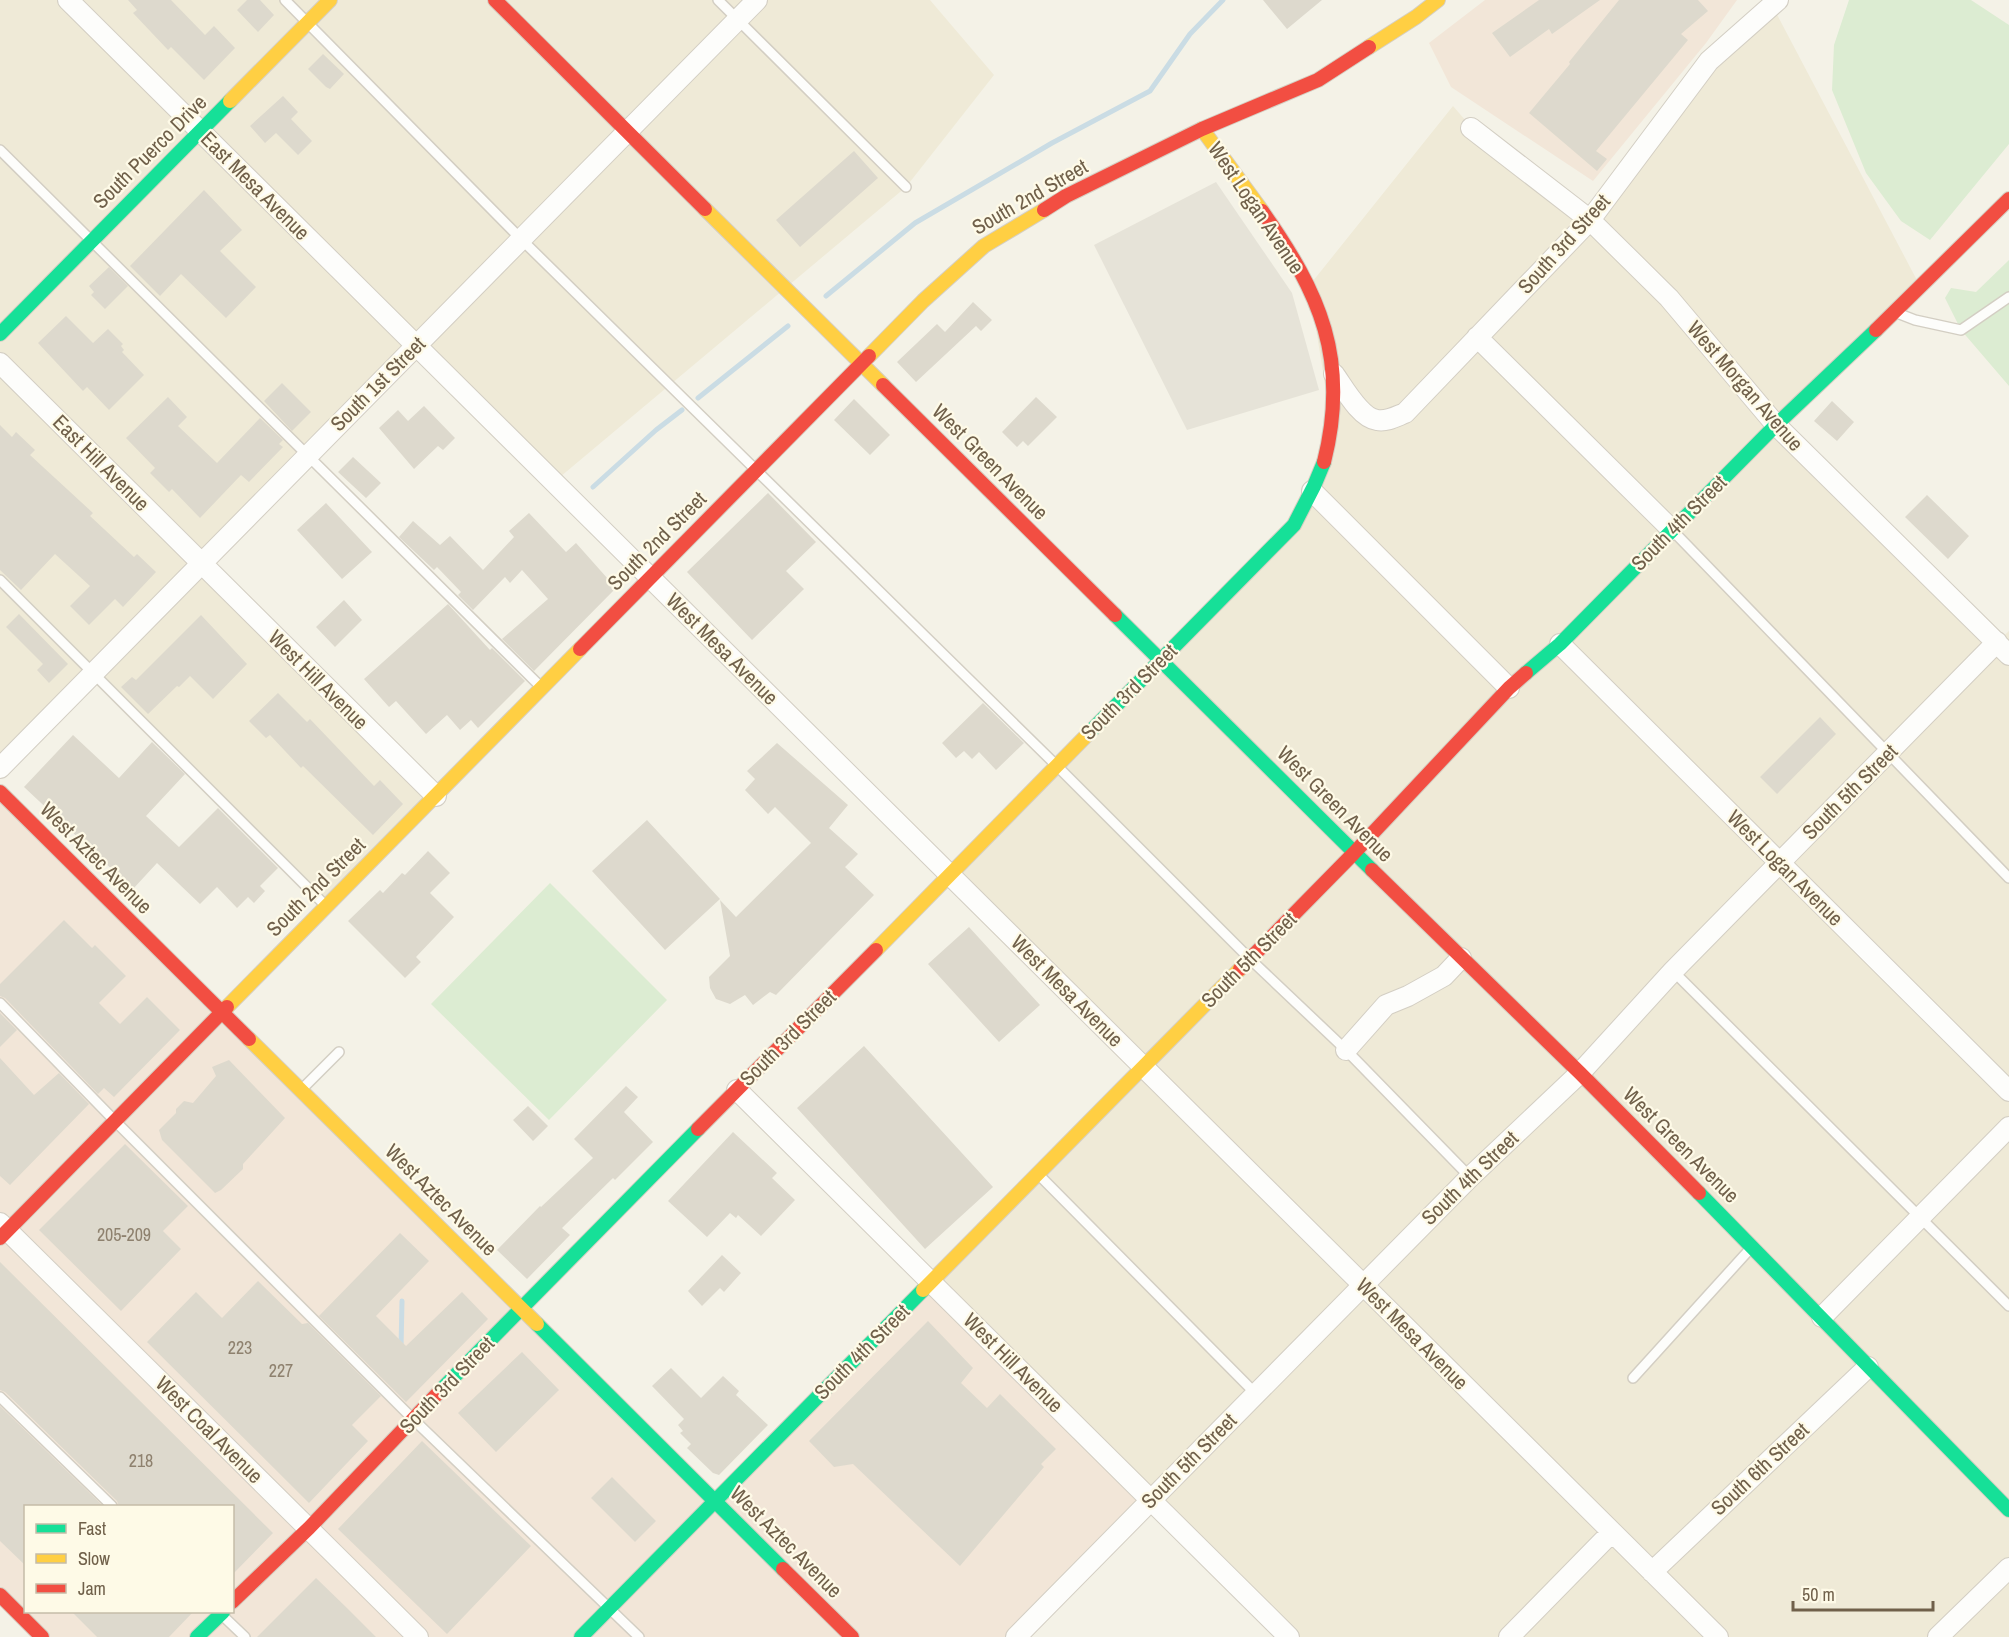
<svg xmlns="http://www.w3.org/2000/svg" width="2009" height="1637" font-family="'Archivo Narrow',sans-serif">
<rect width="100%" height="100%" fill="#f4f2e7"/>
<!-- residential -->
<path fill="#efead7" d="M 0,0 L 930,0 L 994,75 L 906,187 L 554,482 L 416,346 L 202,563 L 436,796 L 326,907 L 93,674 L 0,768 Z
M 1772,5 L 1920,286 L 1776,425 L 1997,642 L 2009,631 L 2009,1637 L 1289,1637 L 931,1282 L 1143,1067 L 949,874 L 1294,525 L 1332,427 L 1309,286 L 1453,106 L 1472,128 L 1590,219 L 1709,61 Z"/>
<!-- commercial -->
<path fill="#f2e6d8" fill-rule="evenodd" d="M 1485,0 L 1737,0 L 1706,43 L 1593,181 L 1451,87 L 1429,43 Z
M 0,792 L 715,1501 L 931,1282 L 1151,1500 L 1016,1637 L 42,1637 L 0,1595 ZM 26,1506 L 232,1506 L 232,1612 L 26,1612 Z"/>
<!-- industrial -->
<path fill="#e6e3d8" d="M 1216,182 L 1292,293 L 1319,390 L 1187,430 L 1094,245 Z"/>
<!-- green -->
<path fill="#dcecd2" d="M 1849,0 L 1971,0 L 2009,25 L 2009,144 L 1930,240 L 1901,221 L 1866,173 L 1832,90 L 1834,45 Z
M 2009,260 L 2009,386 L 1961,330 L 1945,298 L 1951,288 L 1976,292 Z
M 550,883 L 667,1000 L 549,1120 L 431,1004 Z"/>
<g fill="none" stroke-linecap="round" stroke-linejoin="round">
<!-- stream -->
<path stroke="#cadce4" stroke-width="5" d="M 826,296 L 915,223 L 1052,143 L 1150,91 L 1190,34 L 1223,0
M 698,398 L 788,326
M 593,487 L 656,430 L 682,410
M 401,1348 L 402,1301"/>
</g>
<!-- building -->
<path fill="#ddd9cd" d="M 128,0 L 171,0 L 205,35 L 214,26 L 235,48 L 204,80 L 171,47 L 168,50 L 133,13 L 137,10 Z
M 247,0 L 260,0 L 274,15 L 258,32 L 237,10 Z
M 1263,0 L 1322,0 L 1287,29 Z
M 1539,0 L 1600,0 L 1552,34 L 1549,29 L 1510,57 L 1492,33 Z
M 1619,0 L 1698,0 L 1708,11 L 1681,34 L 1688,40 L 1596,151 L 1607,159 L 1597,171 L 1529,113 L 1570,64 L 1569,62 Z
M 323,54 L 344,74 L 330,89 L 326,87 L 308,69 Z
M 283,96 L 298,112 L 291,119 L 312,141 L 298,155 L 276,133 L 265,143 L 250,126 Z
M 854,151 L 878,178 L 800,247 L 776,220 Z
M 204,190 L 242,230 L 220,251 L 256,287 L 226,318 L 181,274 L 160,296 L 130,266 Z
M 109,267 L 128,286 L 105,309 L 91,295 L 94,292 L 89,286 Z
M 973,302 L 992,320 L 981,331 L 976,326 L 916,382 L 897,362 L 937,324 L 945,332 Z
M 66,316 L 93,343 L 108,329 L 123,344 L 121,346 L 124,350 L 122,352 L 144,375 L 109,410 L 87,387 L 83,391 L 38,343 Z
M 282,383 L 311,412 L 292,431 L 264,401 Z
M 168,397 L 187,417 L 178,426 L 217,463 L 260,418 L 283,440 L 279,444 L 283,447 L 249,482 L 241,475 L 200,518 L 172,489 L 169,492 L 150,473 L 155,468 L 126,438 Z
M 1036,397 L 1057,417 L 1028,446 L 1023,441 L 1017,447 L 1002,432 Z
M 854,399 L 890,435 L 870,455 L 834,420 Z
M 1832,401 L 1854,422 L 1837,441 L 1814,421 Z
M 424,406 L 455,438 L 443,450 L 438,446 L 414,469 L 379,428 L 398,410 L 408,421 Z
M 0,425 L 12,437 L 16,432 L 35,450 L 30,455 L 93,513 L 90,516 L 134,557 L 137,554 L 156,572 L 123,607 L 115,599 L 89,625 L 70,606 L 90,586 L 55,554 L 21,590 L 0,570 Z
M 353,457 L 381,483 L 366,498 L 338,472 Z
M 768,493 L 816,542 L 786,571 L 804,589 L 752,640 L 687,572 Z
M 1927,495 L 1969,536 L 1948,559 L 1905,517 Z
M 326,503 L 372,552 L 342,579 L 297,530 Z
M 529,513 L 566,552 L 576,543 L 616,588 L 534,671 L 502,639 L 548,599 L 522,570 L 510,583 L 505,577 L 473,610 L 458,595 L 461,592 L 437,567 L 434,570 L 399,537 L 413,521 L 440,545 L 450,536 L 483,570 L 514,537 L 509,531 Z
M 344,600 L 362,620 L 335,647 L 316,627 Z
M 448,604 L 490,650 L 492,648 L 525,681 L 478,728 L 471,720 L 460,730 L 447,715 L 426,734 L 396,701 L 389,707 L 364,679 Z
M 19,614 L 68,664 L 49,683 L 37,670 L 43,664 L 6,627 Z
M 201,615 L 247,664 L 213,699 L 190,676 L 179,687 L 177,686 L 148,714 L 121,687 L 132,677 L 136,680 Z
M 278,693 L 307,722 L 310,719 L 374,786 L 380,780 L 403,804 L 373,835 L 303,766 L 301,768 L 270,735 L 266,738 L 249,721 Z
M 983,703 L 1024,743 L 996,770 L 979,752 L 972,759 L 964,751 L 956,758 L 942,743 Z
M 1820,717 L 1836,734 L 1777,794 L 1760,777 Z
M 73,735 L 119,778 L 152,742 L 185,774 L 146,816 L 179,847 L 218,808 L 278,868 L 260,886 L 265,891 L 254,903 L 248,897 L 237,908 L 217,887 L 200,904 L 157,863 L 133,889 L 24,787 Z
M 777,743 L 848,805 L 829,828 L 858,854 L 845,867 L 874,895 L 776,995 L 770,992 L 753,1005 L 745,995 L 730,1004 L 716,999 L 710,988 L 709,977 L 730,956 L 720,900 L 736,917 L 811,843 L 775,807 L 768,814 L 745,790 L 755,779 L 747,771 Z
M 647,820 L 720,899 L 665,950 L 592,871 Z
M 428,851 L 450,873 L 430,893 L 454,917 L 416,957 L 421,962 L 405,978 L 348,921 L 380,890 L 383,893 L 402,873 L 405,875 Z
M 64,920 L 92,948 L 95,945 L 126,976 L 99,1003 L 120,1024 L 147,997 L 180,1030 L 114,1097 L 104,1088 L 98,1094 L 5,998 L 0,996 L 0,984 Z
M 969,927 L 1040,1005 L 999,1042 L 928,964 Z
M 0,1013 L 17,1030 L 0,1047 Z
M 864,1046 L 993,1187 L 925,1249 L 797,1108 Z
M 0,1058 L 34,1095 L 59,1073 L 89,1104 L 10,1185 L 0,1176 Z
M 229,1060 L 285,1118 L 243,1164 L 243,1169 L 221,1190 L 215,1193 L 162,1140 L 159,1130 L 176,1113 L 176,1109 L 184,1101 L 193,1103 L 216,1076 L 212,1067 Z
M 626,1086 L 638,1097 L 624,1112 L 653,1142 L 615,1180 L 613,1178 L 562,1228 L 570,1235 L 527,1279 L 497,1250 L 540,1206 L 541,1207 L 593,1158 L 574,1139 Z
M 528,1106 L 548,1126 L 533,1141 L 513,1120 Z
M 733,1132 L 777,1173 L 772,1178 L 795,1200 L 761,1236 L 738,1215 L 736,1218 L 730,1213 L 707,1237 L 668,1201 Z
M 125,1144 L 188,1206 L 163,1231 L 181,1249 L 121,1311 L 39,1230 Z
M 400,1233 L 429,1261 L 376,1316 L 406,1346 L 462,1292 L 488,1319 L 406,1402 L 319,1316 Z
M 722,1255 L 741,1273 L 724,1292 L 720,1288 L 702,1306 L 688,1291 Z
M 0,1262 L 273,1533 L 232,1575 L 232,1506 L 119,1506 L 117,1501 L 5,1392 L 0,1390 Z
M 258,1281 L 302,1324 L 308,1323 L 381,1396 L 352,1425 L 368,1441 L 309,1503 L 147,1342 L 196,1292 L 222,1318 Z
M 928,1321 L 973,1368 L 961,1383 L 987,1408 L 1000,1394 L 1056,1449 L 1041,1464 L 1044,1467 L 960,1566 L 853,1464 L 834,1467 L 809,1441 Z
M 522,1352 L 559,1390 L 496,1452 L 458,1413 Z
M 671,1368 L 701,1398 L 723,1376 L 739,1391 L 736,1395 L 768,1425 L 719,1475 L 713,1473 L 687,1448 L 691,1444 L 680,1433 L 683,1431 L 678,1425 L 684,1419 L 652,1386 Z
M 0,1406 L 103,1506 L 26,1506 L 26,1566 L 0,1541 Z
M 422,1441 L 531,1546 L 447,1634 L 338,1529 Z
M 612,1477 L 656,1521 L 635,1542 L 591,1498 Z
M 316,1578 L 347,1608 L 376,1637 L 257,1637 Z
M 71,1611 L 194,1611 L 169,1637 L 97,1637 Z"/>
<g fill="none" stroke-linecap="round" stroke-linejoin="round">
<defs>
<path id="lane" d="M 285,0 L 521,239 L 1057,766 L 1250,959 L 1346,1050 L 1470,1177
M 718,0 L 906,187
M 0,150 L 540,686
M 1897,313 L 1915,320 L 1961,330 L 2009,297
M 1675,533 L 2009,878
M 0,580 L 325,905
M 1673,971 L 2009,1306
M 0,1003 L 115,1121 L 413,1419 L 639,1637
M 303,1088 L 339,1052
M 1040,1176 L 1256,1394
M 1633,1378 L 1750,1249
M 0,1397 L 112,1506
M 223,1616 L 245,1637"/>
<path id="street" d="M 68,0 L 1718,1637
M 1471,128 L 1590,220 L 1669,298 L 1776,425 L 2009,655
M 1477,337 L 1672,530
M 0,363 L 436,796
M 1334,374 C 1344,388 1360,418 1377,420 C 1387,422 1397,416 1405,413 L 1590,220 L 1709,61 L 1778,0
M 1312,491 L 1509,688
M 1560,644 L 2009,1091
M 0,768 L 757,0
M 1346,1050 L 1386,1005 L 1408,996 L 1444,976 L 1461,958
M 737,1090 L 1289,1637
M 0,1223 L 418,1637
M 1822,1317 L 2009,1127
M 1652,1572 L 1868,1367
M 1016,1637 L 1470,1177 L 1580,1073 L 1673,971 L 1997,642
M 1509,1637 L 1612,1532
M 1938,1637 L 2009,1568"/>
<path id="fast" d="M 0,334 L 230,101
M 1115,615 L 1372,870
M 1526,673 L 1560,644 L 1776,425 L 1876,330
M 1087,735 L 1294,525 L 1314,486 L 1324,462
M 1699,1193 L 2009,1510
M 537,1324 L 783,1569
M 441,1390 L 698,1129
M 197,1637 L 223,1612
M 581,1637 L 923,1290"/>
<path id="slow" d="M 1369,47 L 1416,17 L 1438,0
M 230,101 L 330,0
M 1202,129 L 1262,211
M 705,209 L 883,385
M 869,356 L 923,301 L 984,246 L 1044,210
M 876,950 L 1087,735
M 227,1007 L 580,649
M 249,1039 L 537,1324
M 923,1290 L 1240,969"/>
<path id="jam" d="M 495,0 L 705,209
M 1044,210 L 1066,196 L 1202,129 L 1318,80 L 1369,47
M 1262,211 C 1320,293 1350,360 1324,462
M 1876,330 L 2009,199
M 883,385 L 1115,615
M 580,649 L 869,356
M 0,792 L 249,1039
M 1372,870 L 1580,1073 L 1699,1193
M 1240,969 L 1354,853 L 1509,688 L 1526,673
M 698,1129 L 876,950
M 0,1238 L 227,1007
M 783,1569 L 852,1637
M 0,1595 L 42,1637
M 232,1602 L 309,1528 L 441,1390"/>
</defs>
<!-- lane casing -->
<use href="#lane" stroke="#d3cec3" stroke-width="12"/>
<!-- street casing -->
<use href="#street" stroke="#d3cec3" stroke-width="22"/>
<!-- fast casing -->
<use href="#fast" stroke="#d5cfc3" stroke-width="16"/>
<!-- slow casing -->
<use href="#slow" stroke="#d5cfc3" stroke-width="16"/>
<!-- jam casing -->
<use href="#jam" stroke="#d5cfc3" stroke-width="16"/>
<!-- lane -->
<use href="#lane" stroke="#fdfdfb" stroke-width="9"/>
<!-- street -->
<use href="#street" stroke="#fdfdfb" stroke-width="20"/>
<!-- fast -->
<use href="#fast" stroke="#16e098" stroke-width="14"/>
<!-- slow -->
<use href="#slow" stroke="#ffcf43" stroke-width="14"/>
<!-- jam -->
<use href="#jam" stroke="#f24e42" stroke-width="14"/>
</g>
<g text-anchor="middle" stroke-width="4.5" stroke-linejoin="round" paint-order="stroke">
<!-- number labels -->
<g font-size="18" fill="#8e816e">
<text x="124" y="1241">205-209</text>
<text x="240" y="1354">223</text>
<text x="281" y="1377">227</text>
<text x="141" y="1467">218</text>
</g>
<!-- street labels -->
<g font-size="21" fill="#70604a" stroke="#fefae7">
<text transform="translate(150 152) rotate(-45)" y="7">South Puerco Drive</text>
<text transform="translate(255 186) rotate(45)" y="7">East Mesa Avenue</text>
<text transform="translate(1030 197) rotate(-30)" y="7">South 2nd Street</text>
<text transform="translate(1256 208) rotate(56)" y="7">West Logan Avenue</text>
<text transform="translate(1564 244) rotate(-48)" y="7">South 3rd Street</text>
<text transform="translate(378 384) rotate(-45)" y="7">South 1st Street</text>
<text transform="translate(1745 386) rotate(49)" y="7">West Morgan Avenue</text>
<text transform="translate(990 462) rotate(45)" y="7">West Green Avenue</text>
<text transform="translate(101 463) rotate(45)" y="7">East Hill Avenue</text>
<text transform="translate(1679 523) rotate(-45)" y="7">South 4th Street</text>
<text transform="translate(657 541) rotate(-45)" y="7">South 2nd Street</text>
<text transform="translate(722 649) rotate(45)" y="7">West Mesa Avenue</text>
<text transform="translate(318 680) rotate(45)" y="7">West Hill Avenue</text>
<text transform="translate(1129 692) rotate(-45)" y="7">South 3rd Street</text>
<text transform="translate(1850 792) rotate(-45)" y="7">South 5th Street</text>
<text transform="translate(1335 804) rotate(45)" y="7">West Green Avenue</text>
<text transform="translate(96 858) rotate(45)" y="7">West Aztec Avenue</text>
<text transform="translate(1785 868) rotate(45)" y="7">West Logan Avenue</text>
<text transform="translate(316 887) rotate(-45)" y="7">South 2nd Street</text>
<text transform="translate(1249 960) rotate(-45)" y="7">South 5th Street</text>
<text transform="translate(1067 991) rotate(45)" y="7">West Mesa Avenue</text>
<text transform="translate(788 1038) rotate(-45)" y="7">South 3rd Street</text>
<text transform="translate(1681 1145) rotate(45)" y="7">West Green Avenue</text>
<text transform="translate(1470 1178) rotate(-44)" y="7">South 4th Street</text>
<text transform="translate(441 1200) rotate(45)" y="7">West Aztec Avenue</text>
<text transform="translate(1412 1334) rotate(45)" y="7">West Mesa Avenue</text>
<text transform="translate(862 1352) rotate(-45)" y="7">South 4th Street</text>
<text transform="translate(1013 1363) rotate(45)" y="7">West Hill Avenue</text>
<text transform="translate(447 1385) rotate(-46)" y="7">South 3rd Street</text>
<text transform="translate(209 1430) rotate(45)" y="7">West Coal Avenue</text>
<text transform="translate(1189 1461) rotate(-45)" y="7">South 5th Street</text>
<text transform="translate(1760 1469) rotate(-43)" y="7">South 6th Street</text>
<text transform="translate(786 1542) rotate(45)" y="7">West Aztec Avenue</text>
</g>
</g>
<!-- legend -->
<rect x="24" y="1505" width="210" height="108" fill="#fefae7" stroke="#c5bca8" stroke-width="1.5"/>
<rect x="36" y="1524" width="30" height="9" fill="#16e098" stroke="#c5bca8" stroke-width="1.5"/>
<text x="78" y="1535" font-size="18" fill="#70604a">Fast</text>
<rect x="36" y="1554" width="30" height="9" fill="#ffcf43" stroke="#c5bca8" stroke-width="1.5"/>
<text x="78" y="1565" font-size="18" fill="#70604a">Slow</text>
<rect x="36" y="1584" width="30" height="9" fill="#f24e42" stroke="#c5bca8" stroke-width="1.5"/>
<text x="78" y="1595" font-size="18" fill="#70604a">Jam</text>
<!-- scale -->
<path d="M1793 1601v9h140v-9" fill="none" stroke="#70604a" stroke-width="3"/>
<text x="1802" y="1601" font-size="18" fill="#70604a" stroke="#fefae7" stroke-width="4.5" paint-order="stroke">50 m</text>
</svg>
